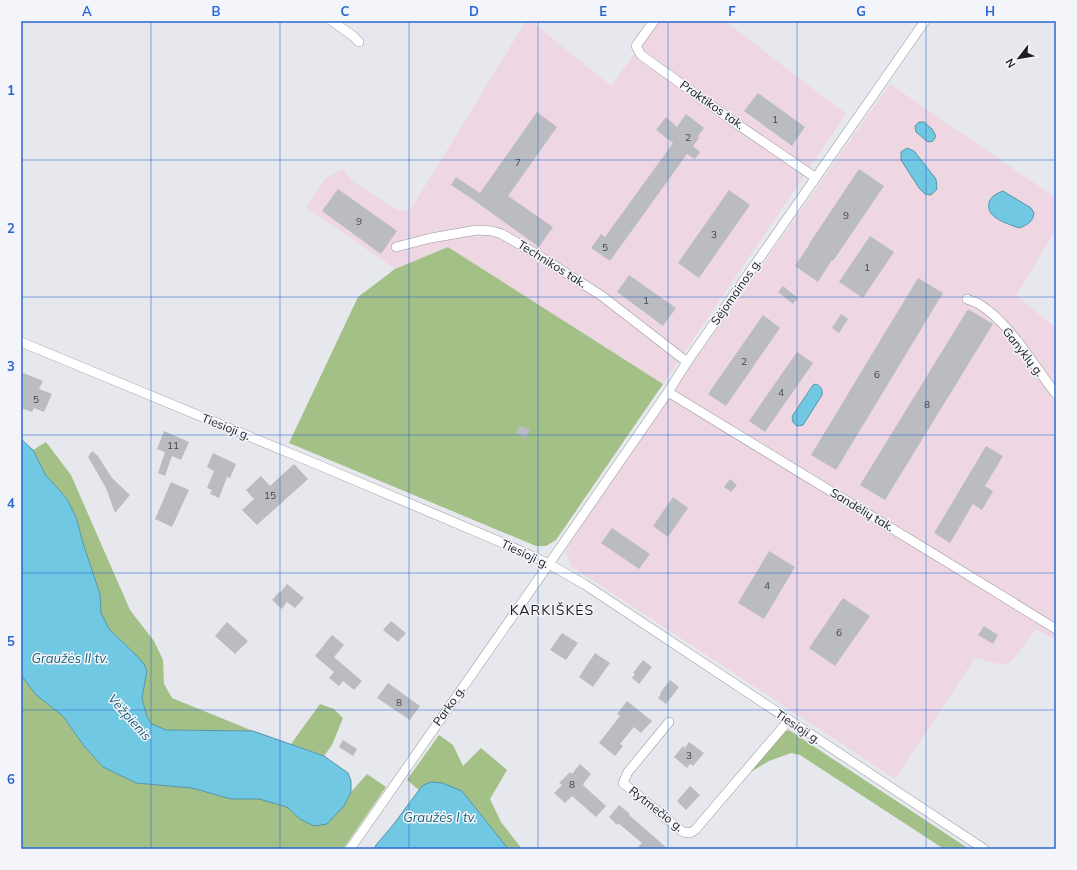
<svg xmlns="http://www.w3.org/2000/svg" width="1077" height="870" font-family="Mulish,sans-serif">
<rect width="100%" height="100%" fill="#e7e7ee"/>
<!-- industrial -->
<path fill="#eed7e2" d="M 526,21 L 531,21 L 611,86 L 658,21 L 725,21 L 846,114 L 663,384 L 448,247 L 395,269 L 306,207 L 326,178 L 343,169 L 352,181 L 398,210 L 405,211 L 411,209 Z
M 890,84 L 1056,198 L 1056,230 L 1016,295 L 1056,328 L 1056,640 L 1036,629 L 1012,661 L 1004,665 L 975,658 L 895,779 L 571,566 L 566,552 L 569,544 L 672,393 Z"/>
<!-- green -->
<path fill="#a3c086" d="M 448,247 L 663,384 L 556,540 L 546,546 L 536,546 L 289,443 L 358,297 L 395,269 Z
M 46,442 L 71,475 L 130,610 L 154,641 L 163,660 L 164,684 L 172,698 L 253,731 L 166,730 L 152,724 L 147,717 L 142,698 L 147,671 L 137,656 L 109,629 L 101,613 L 100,594 L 83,543 L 76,517 L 67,499 L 45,474 L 33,450 Z
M 21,674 L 24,679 L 36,695 L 63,716 L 84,746 L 103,767 L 136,783 L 192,788 L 231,799 L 259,799 L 287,807 L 300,819 L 344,806 L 351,792 L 367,774 L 386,787 L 343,849 L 21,849 Z
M 320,704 L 334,709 L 343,718 L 332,745 L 324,756 L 291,744 Z
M 789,730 L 969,849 L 944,849 L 800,755 L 791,753 L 769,761 L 747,774 L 784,732 Z
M 439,735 L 453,745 L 463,766 L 481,748 L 507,770 L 490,799 L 501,822 L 522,849 L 509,849 L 505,845 L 462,791 L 422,786 L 419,790 L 407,780 Z"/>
<!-- water -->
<path fill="#70c8e2" stroke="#5795a8" d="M 919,122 L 924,122 L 932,129 L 936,136 L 933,141 L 928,142 L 916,132 L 915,126 Z
M 907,148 L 914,151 L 936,179 L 937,189 L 931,195 L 925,194 L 919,188 L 901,160 L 901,152 Z
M 1003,191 L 1031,208 L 1034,213 C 1033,222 1027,225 1019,228 C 1009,224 985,218 989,203 C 990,197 997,193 1003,191 Z
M 816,384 C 821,386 823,390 822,395 L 803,425 L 797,426 C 793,423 791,420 793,415 L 813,385 Z
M 21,439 L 33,450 L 45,474 L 67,499 L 76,517 L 83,543 L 100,594 L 101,613 L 109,629 L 137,656 L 144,664 L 147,671 L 142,698 L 147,717 L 152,724 L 166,730 L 253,731 L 324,756 L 348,773 L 351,781 L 351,792 L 344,806 L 327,824 L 314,826 L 300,819 L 287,807 L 259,799 L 231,799 L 192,788 L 136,783 L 103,767 L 84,746 L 63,716 L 36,695 L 24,679 L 21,674 Z
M 431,782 L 442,783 L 462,791 L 505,845 L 509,849 L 374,849 L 376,845 L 393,825 L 422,786 Z"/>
<!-- building -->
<path fill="#bbbcc2" d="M 758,93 L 805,127 L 792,146 L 744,111 Z
M 537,112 L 557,127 L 508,196 L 553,227 L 539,247 L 475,201 L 451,185 L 456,177 L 480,193 Z
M 686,114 L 704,128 L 698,136 L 699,138 L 693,146 L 700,152 L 695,159 L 687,154 L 610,261 L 591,248 L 601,234 L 605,237 L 673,143 L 656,130 L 666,117 L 677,127 Z
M 859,169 L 884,186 L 833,261 L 832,260 L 818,282 L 795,266 L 809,245 L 809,244 Z
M 338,189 L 397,231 L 381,254 L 322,211 Z
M 729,190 L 750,205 L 699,278 L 678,263 Z
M 870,236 L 894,252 L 863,298 L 839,282 Z
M 629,275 L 676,308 L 663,326 L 617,292 Z
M 918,278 L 943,293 L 836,470 L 811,455 Z
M 783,286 L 798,298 L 793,304 L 778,292 Z
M 968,309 L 993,324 L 885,500 L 860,485 Z
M 841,314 L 848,319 L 839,333 L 832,328 Z
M 763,315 L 780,328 L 726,406 L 708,394 Z
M 797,352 L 813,363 L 765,432 L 749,421 Z
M 21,372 L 43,381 L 39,389 L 52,394 L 44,412 L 34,408 L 32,412 L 21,408 Z
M 520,425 L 530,430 L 526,438 L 516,433 Z
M 164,431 L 189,442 L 181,460 L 172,456 L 165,476 L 158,473 L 165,452 L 157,449 Z
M 986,446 L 1003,456 L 985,486 L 993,491 L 982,510 L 973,504 L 950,543 L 934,533 Z
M 92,451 L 98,456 L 112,478 L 130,495 L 115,513 L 106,488 L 88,457 Z
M 213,453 L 236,464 L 230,478 L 227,477 L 219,498 L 210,494 L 212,490 L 207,488 L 214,471 L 207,467 Z
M 294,464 L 308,479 L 257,525 L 242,510 L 254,499 L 246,490 L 261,476 L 270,486 Z
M 730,479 L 737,485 L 731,492 L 724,487 Z
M 171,482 L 189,490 L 172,527 L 155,519 Z
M 673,497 L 688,508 L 668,537 L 653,526 Z
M 612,528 L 650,554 L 639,569 L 601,543 Z
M 769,551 L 795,567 L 764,619 L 738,603 Z
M 287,584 L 304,598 L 295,608 L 287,602 L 282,609 L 272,600 L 279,592 L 280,593 Z
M 843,598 L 870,616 L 835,666 L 809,648 Z
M 391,621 L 406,633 L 398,642 L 383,630 Z
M 227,622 L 248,641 L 235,654 L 215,636 Z
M 984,626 L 998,635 L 993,644 L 978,635 Z
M 562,633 L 578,643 L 566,660 L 550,650 Z
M 332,635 L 344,645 L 334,657 L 362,681 L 354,690 L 343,681 L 339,686 L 329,678 L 334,672 L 315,656 Z
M 595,653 L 610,663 L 593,687 L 579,677 Z
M 643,660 L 652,667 L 639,684 L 632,678 L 635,674 L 633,673 Z
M 670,680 L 679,687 L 666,704 L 658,698 L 661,694 L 660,693 Z
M 388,683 L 420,706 L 410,720 L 377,698 Z
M 627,701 L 652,721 L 641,733 L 634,727 L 620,744 L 623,746 L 615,756 L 599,743 L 620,716 L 617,714 Z
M 343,740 L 357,749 L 353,756 L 339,747 Z
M 689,742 L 704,753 L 693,766 L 690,764 L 687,768 L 674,757 L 683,746 L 685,748 Z
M 580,764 L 591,774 L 583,784 L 584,786 L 606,806 L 596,817 L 572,796 L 565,803 L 554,793 L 562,785 L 559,783 L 570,772 L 572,774 Z
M 690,786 L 700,795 L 686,810 L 677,801 Z
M 619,805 L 630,814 L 629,815 L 668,849 L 636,849 L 642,843 L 618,823 L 617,825 L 609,817 Z"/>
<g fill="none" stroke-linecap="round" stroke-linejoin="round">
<defs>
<path id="minor" d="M 332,21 L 353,36 L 359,42
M 654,21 L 636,46 L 641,55 L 740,126 L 816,178
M 396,247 L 431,238 L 477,230 L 492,231 L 502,234 L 541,257 L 602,296 L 687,362
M 967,299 C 971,301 976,302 979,304 C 1010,323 1034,366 1056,394
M 21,342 L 321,466 L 510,546 L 549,564 L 584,584 L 984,849
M 668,392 L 960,570 L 1056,629
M 669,722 L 628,772 L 623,783 L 683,832 L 690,833 L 695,830 L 789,720
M 350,849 L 549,564 L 668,392 L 687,362 L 925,21"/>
</defs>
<!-- minor casing -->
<use href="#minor" stroke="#97989e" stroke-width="10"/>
<!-- minor -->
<use href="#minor" stroke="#fff" stroke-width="9"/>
</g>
<!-- grid -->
<path fill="none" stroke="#2967d4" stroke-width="1" stroke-opacity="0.55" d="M 151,21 L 151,849M 280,21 L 280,849M 409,21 L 409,849M 538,21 L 538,849M 668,21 L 668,849M 797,21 L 797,849M 926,21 L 926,849M 21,160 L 1056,160M 21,297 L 1056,297M 21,435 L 1056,435M 21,573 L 1056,573M 21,710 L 1056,710"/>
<g text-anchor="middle" stroke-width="3" stroke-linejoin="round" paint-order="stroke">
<!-- number labels -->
<g font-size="10" fill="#454648">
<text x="775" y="123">1</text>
<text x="688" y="141">2</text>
<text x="518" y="166">7</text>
<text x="846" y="219">9</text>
<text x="359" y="225">9</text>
<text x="714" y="238">3</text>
<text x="605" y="251">5</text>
<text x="867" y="271">1</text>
<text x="646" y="304">1</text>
<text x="744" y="365">2</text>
<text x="877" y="378">6</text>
<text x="781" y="396">4</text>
<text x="36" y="403">5</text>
<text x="927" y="408">8</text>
<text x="173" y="449">11</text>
<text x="270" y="499">15</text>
<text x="767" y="589">4</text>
<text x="839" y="636">6</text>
<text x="399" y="706">8</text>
<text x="689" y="759">3</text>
<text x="572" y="788">8</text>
</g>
<!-- street labels -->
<g font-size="12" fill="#1e1e20" stroke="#f4f5fb">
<text transform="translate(712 105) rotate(35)" y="4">Praktikos tak.</text>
<text transform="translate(552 264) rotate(32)" y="4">Technikos tak.</text>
<text transform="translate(736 292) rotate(-55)" y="4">Sėjomainos g.</text>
<text transform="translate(1023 352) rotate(52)" y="4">Ganyklų g.</text>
<text transform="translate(226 427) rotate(22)" y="4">Tiesioji g.</text>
<text transform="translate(862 510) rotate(31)" y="4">Sandėlių tak.</text>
<text transform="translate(525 554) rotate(25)" y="4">Tiesioji g.</text>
<text transform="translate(449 706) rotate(-55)" y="4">Parko g.</text>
<text transform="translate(798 727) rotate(34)" y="4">Tiesioji g.</text>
<text transform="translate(656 809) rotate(38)" y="4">Rytmečio g.</text>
</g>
<!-- water labels -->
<g font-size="13" font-style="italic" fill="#1a6173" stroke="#f4f5fb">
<text x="70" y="663">Graužės II tv.</text>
<text transform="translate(130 717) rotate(48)" y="5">Vėžpienis</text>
<text x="440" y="822">Graužės I tv.</text>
</g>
<!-- quarter labels -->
<g font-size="14" letter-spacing="1" fill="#1e1e20" stroke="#f4f5fb">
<text x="552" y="615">KARKIŠKĖS</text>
</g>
</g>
<!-- border -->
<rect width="1077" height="870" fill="none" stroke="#f4f5fb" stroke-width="44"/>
<!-- north arrow -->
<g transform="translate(1019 58) rotate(239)" stroke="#f4f5fb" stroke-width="3" paint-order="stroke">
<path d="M0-3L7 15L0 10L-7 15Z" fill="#1e1e20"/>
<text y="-6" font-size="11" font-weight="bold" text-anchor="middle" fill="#1e1e20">N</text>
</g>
<rect x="22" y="22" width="1033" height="826" fill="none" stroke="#2967d4" stroke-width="1.5"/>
<g font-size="13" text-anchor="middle" font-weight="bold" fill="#2967d4">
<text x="87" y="16">A</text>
<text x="216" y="16">B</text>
<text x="345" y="16">C</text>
<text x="474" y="16">D</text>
<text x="603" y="16">E</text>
<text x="732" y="16">F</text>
<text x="861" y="16">G</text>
<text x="990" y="16">H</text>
<text x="11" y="95">1</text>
<text x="11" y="233">2</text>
<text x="11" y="371">3</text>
<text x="11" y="508">4</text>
<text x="11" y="646">5</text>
<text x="11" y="784">6</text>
</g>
</svg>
